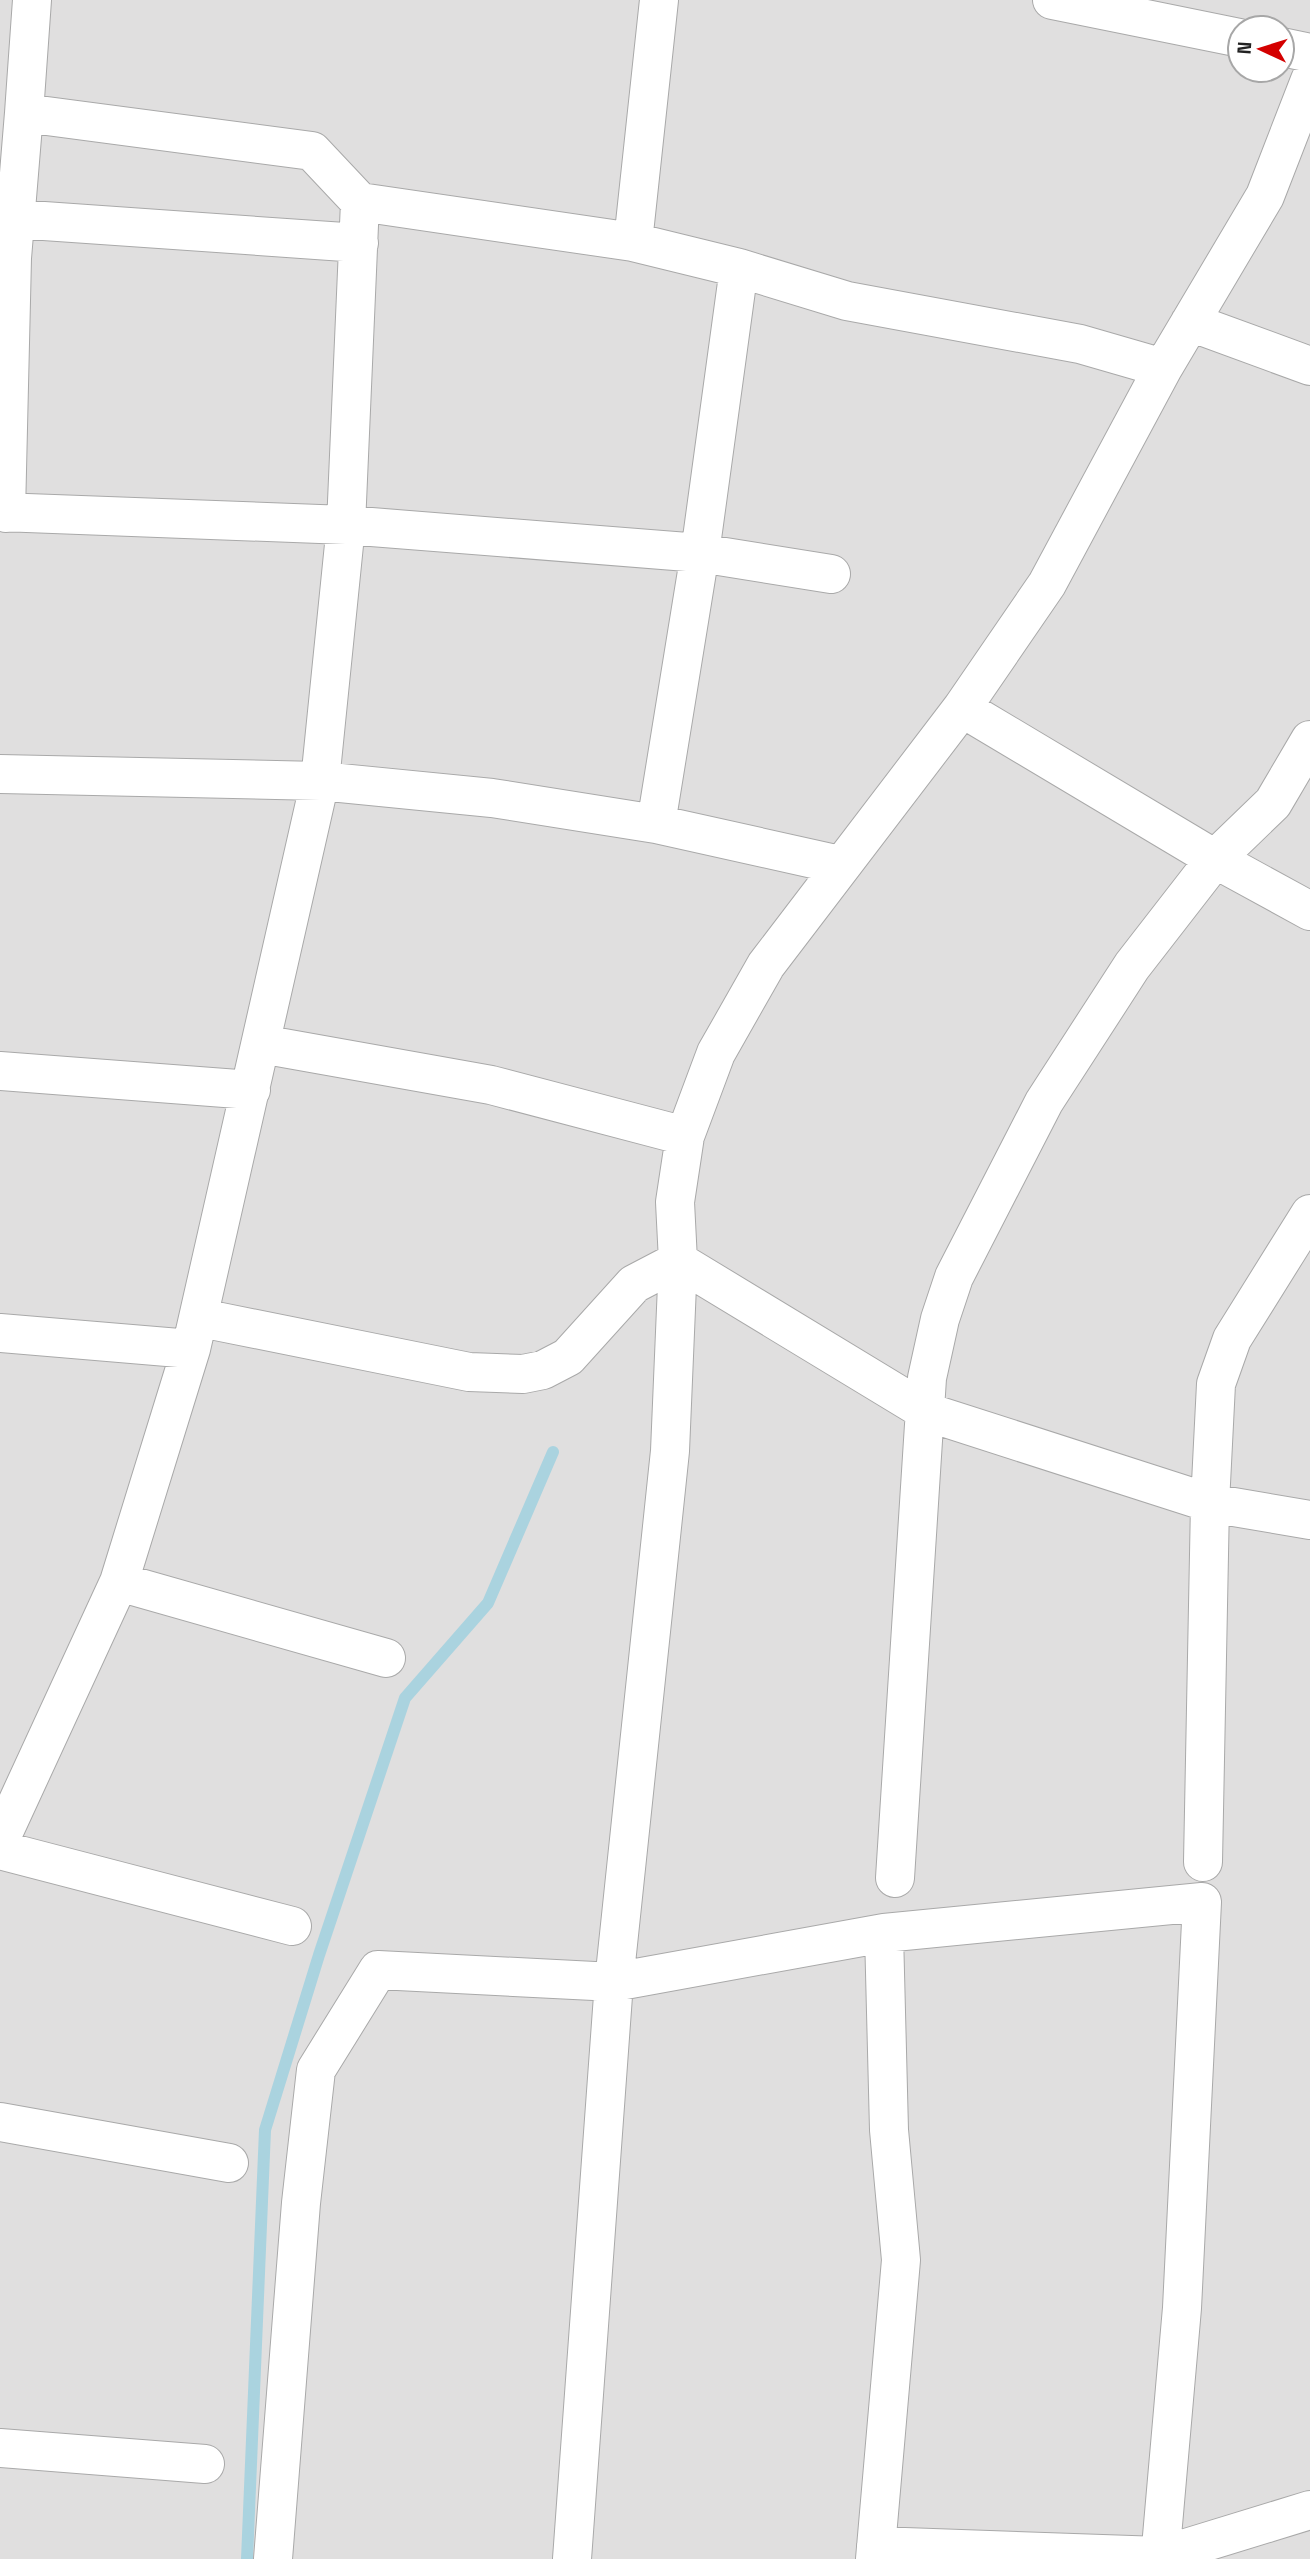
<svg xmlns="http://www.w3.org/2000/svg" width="1310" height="2559" font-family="'Space Grotesk',sans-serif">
<rect width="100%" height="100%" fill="#f2efe9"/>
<!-- residential -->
<path fill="#e0dfdf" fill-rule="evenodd" d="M 0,0 L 1310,0 L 1310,2559 L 0,2559 ZM 1240,28 L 1282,28 L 1282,70 L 1240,70 Z"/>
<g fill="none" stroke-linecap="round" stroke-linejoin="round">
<!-- stream -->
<path stroke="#aad3df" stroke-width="12" d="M 247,2559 L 265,2130 L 319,1955 L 405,1698 L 488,1603 L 553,1452"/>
<defs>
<path id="street" d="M 32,0 L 24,113 L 312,151 L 360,202 L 633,242 L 739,268 L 847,301 L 1080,344 L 1163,368
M 1052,0 L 1240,38
M 1282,47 L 1310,53
M 15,219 L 359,243
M 633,242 L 659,0
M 1190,322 L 1310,366
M 0,512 L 346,525 L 700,553 L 831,574
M 6,513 L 12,258 L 24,113
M 962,708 L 1215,859 L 1310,911
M 0,774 L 320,781 L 492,798 L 656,824 L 840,865
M 656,824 L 700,553 L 739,268
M 261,1044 L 491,1085 L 685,1136
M 0,1071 L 251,1090
M 201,1318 L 469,1372 L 523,1374 L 543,1370 L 568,1357 L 634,1284 L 678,1261 L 927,1412 L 1210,1503 L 1310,1520
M 0,1333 L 191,1349
M 119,1582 L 386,1658
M 0,1840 L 119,1582 L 191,1349 L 320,781 L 346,525 L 360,202
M 0,1850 L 292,1926
M 1203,1862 L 1210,1503 L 1216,1384 L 1232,1339 L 1310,1214
M 895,1878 L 927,1378 L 940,1319 L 954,1277 L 1044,1102 L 1132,966 L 1215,859 L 1273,803 L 1310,740
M 0,2122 L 229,2163
M 0,2448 L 205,2464
M 876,2546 L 1160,2556 L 1310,2510
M 273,2559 L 301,2203 L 316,2070 L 378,1970 L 614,1982 L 884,1933 L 1202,1902 L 1182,2308 L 1160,2559
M 572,2559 L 614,1982 L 670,1451 L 678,1261 L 675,1202 L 685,1136 L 716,1053 L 766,965 L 962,708 L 1047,584 L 1163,368 L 1265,196 L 1310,80
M 875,2559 L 901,2260 L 889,2130 L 884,1933"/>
</defs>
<!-- street casing -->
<use href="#street" stroke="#a9a9a9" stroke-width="40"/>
<!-- street -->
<use href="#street" stroke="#fff" stroke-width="38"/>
</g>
<!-- north arrow -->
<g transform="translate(1261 49) rotate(274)"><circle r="33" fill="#ffffff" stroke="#a7a7a7" stroke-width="2"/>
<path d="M0-5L12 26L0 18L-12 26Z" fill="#d40000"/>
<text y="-10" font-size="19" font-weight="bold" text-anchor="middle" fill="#222222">N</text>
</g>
</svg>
